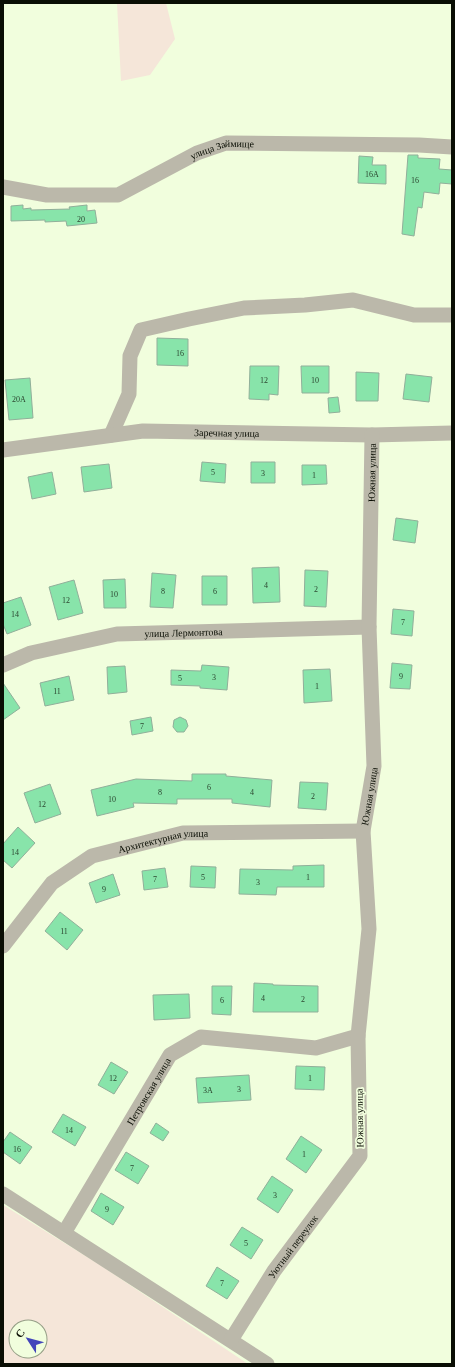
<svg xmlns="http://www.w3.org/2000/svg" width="455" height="1367" font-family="'Times New Roman',serif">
<rect width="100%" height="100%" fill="#f1fedd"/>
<!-- green -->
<path fill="#f5e6d9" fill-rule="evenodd" d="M 117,3 L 166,3 L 175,39 L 150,75 L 121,81 Z
M 3,1205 L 100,1265 L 248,1364 L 3,1364 ZM 16,1327 L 40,1327 L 40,1351 L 16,1351 Z"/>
<!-- building -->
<path fill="#88e4aa" stroke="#91af9a" d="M 408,155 L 418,155 L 418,158 L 440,159 L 439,169 L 452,170 L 452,184 L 440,183 L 439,194 L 424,192 L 422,208 L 418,207 L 414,236 L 402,234 Z
M 359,156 L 373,157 L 372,165 L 386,165 L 386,184 L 358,183 Z
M 23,205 L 23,209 L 31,208 L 31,210 L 70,209 L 69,207 L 87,205 L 87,211 L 95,210 L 97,223 L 67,226 L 66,221 L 45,222 L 45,220 L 11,221 L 11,206 Z
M 157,338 L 188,339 L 188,366 L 157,365 Z
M 250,366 L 279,366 L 278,395 L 269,394 L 269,400 L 249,399 Z
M 301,366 L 329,366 L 329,393 L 302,393 Z
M 356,372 L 379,373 L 378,401 L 356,401 Z
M 406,374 L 432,377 L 429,402 L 403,399 Z
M 30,378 L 33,418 L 9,420 L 5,380 Z
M 338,397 L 340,412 L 329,413 L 328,398 Z
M 202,462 L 226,464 L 225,483 L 200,481 Z
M 251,462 L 275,462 L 275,483 L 251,483 Z
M 109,464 L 112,488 L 84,492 L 81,467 Z
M 302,465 L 326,465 L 327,484 L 302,485 Z
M 52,472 L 56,494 L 32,499 L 28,477 Z
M 396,518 L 418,521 L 415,543 L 393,540 Z
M 279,567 L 280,602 L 253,603 L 252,568 Z
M 305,570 L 328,571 L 326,607 L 304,606 Z
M 152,573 L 176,575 L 173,608 L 150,607 Z
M 202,576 L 227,576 L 227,605 L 202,605 Z
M 125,579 L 126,608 L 104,608 L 103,580 Z
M 74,580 L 83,613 L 58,620 L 49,587 Z
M 21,597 L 31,625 L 7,634 L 3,624 L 3,603 Z
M 393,609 L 414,611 L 412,636 L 391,634 Z
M 392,663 L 412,665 L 410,689 L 390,688 Z
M 202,665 L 229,667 L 227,690 L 200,688 L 200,686 L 171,685 L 171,670 L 201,671 Z
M 125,666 L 127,692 L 108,694 L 107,667 Z
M 330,669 L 332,701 L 304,703 L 303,670 Z
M 69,676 L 74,700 L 45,706 L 40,683 Z
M 3,683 L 20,708 L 3,720 Z
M 151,717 L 153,731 L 132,735 L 130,721 Z
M 180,717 L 186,720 L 188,726 L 184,732 L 177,732 L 173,727 L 174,720 Z
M 192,774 L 226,774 L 226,776 L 272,780 L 270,807 L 232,803 L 232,799 L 177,799 L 177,804 L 133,803 L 134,807 L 97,816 L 91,790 L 136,779 L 192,781 Z
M 300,782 L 328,783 L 326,810 L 298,808 Z
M 50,784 L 61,814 L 35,823 L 24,793 Z
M 18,827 L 35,843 L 12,868 L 3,860 L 3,844 Z
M 324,865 L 324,887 L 277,887 L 276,895 L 239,894 L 240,869 L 293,870 L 293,866 Z
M 191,866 L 216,867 L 215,888 L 190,887 Z
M 165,868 L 168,887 L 144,890 L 142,871 Z
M 113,874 L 120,895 L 96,903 L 89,883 Z
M 60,912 L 83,930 L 67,950 L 45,931 Z
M 254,983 L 273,984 L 273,985 L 318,986 L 318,1012 L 253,1012 Z
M 212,986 L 232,986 L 231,1015 L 212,1014 Z
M 189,994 L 190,1018 L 154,1020 L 153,995 Z
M 111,1062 L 128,1072 L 114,1094 L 98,1085 Z
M 296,1066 L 325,1067 L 324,1090 L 295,1089 Z
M 249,1075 L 251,1100 L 198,1103 L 196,1078 Z
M 63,1114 L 86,1127 L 75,1146 L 52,1132 Z
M 156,1123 L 169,1132 L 163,1141 L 150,1133 Z
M 10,1132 L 32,1147 L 20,1164 L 3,1152 L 3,1142 Z
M 301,1136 L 322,1150 L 306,1173 L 286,1159 Z
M 126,1152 L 149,1166 L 138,1184 L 115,1170 Z
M 272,1176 L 293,1190 L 278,1213 L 257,1199 Z
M 101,1193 L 124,1207 L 113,1225 L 91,1211 Z
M 242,1227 L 263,1240 L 251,1259 L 230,1245 Z
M 217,1267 L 239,1281 L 227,1299 L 206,1286 Z"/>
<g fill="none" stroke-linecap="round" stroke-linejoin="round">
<!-- minor -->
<g stroke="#bbb8aa" stroke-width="15">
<path id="s1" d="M 3,187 L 47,195 L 118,195 L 197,153 L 226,143 L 419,145 L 452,147"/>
<path d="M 111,435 L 129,394 L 130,356 L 141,330 L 189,319 L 244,308 L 305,305 L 353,300 L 414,315 L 452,315"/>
<path id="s2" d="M 3,450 L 143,431 L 372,435 L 452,433"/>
<path id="s3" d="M 3,665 L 31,653 L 117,634 L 369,627"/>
<path id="s4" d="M 3,946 L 52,883 L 92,856 L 183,833 L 363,831"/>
<path d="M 3,1194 L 267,1364"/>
<path id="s5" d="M 64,1233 L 170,1055 L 201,1037 L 316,1048 L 358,1036"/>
<path id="s6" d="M 231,1340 L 274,1271 L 360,1156 L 358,1036 L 369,929 L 363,831 L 374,766 L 369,627 L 372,435"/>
</g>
</g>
<g text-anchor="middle" stroke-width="3.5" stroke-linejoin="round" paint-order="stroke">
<!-- number labels -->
<g font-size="8" fill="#2a442e">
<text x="372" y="177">16А</text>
<text x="415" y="183">16</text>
<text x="81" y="222">20</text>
<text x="180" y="356">16</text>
<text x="264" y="383">12</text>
<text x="315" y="383">10</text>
<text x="19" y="402">20А</text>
<text x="213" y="475">5</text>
<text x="263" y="476">3</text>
<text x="314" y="478">1</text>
<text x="266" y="588">4</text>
<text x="316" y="592">2</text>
<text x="163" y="594">8</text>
<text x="215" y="594">6</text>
<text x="114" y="597">10</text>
<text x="66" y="603">12</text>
<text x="15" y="617">14</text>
<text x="403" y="625">7</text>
<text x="401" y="679">9</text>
<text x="214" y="680">3</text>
<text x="180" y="681">5</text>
<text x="317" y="689">1</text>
<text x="57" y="694">11</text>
<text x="142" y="729">7</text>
<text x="209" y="790">6</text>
<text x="160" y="795">8</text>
<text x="252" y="795">4</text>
<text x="313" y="799">2</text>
<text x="112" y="802">10</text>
<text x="42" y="807">12</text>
<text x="15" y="855">14</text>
<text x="203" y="880">5</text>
<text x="308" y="880">1</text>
<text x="155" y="882">7</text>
<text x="258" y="885">3</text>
<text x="104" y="892">9</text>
<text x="64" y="934">11</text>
<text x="263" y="1001">4</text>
<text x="303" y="1002">2</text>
<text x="222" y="1003">6</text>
<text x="113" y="1081">12</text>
<text x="310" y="1081">1</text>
<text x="239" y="1092">3</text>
<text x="208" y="1093">3А</text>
<text x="69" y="1133">14</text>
<text x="17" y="1152">16</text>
<text x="304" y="1157">1</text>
<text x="132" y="1171">7</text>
<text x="275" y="1198">3</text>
<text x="107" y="1212">9</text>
<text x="246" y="1246">5</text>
<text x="222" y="1286">7</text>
</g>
<!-- street labels -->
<g font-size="10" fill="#0a0e04" stroke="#f1fedd">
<text dy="4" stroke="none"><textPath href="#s1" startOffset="231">улица Займище</textPath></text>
<text dy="4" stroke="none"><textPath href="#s2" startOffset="225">Заречная улица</textPath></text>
<text dy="4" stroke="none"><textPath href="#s6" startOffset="910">Южная улица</textPath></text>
<text dy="4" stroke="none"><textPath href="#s3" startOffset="185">улица Лермонтова</textPath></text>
<text dy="4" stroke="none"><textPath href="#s6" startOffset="586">Южная улица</textPath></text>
<text dy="4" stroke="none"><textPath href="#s4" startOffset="201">Архитектурная улица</textPath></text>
<text dy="4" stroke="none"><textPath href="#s5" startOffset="165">Петровская улица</textPath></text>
<text transform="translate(359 1118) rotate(-91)" y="4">Южная улица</text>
<text dy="4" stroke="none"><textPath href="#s6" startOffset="112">Уютный переулок</textPath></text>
</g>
</g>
<!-- border -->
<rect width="455" height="1367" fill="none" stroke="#0a0e04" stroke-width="8"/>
<!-- north arrow -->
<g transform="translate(28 1339) rotate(306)"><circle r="19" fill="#f1fedd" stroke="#959e86"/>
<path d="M0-3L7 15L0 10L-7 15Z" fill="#4245ba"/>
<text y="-6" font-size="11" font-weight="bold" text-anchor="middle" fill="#0a0e04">С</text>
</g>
</svg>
